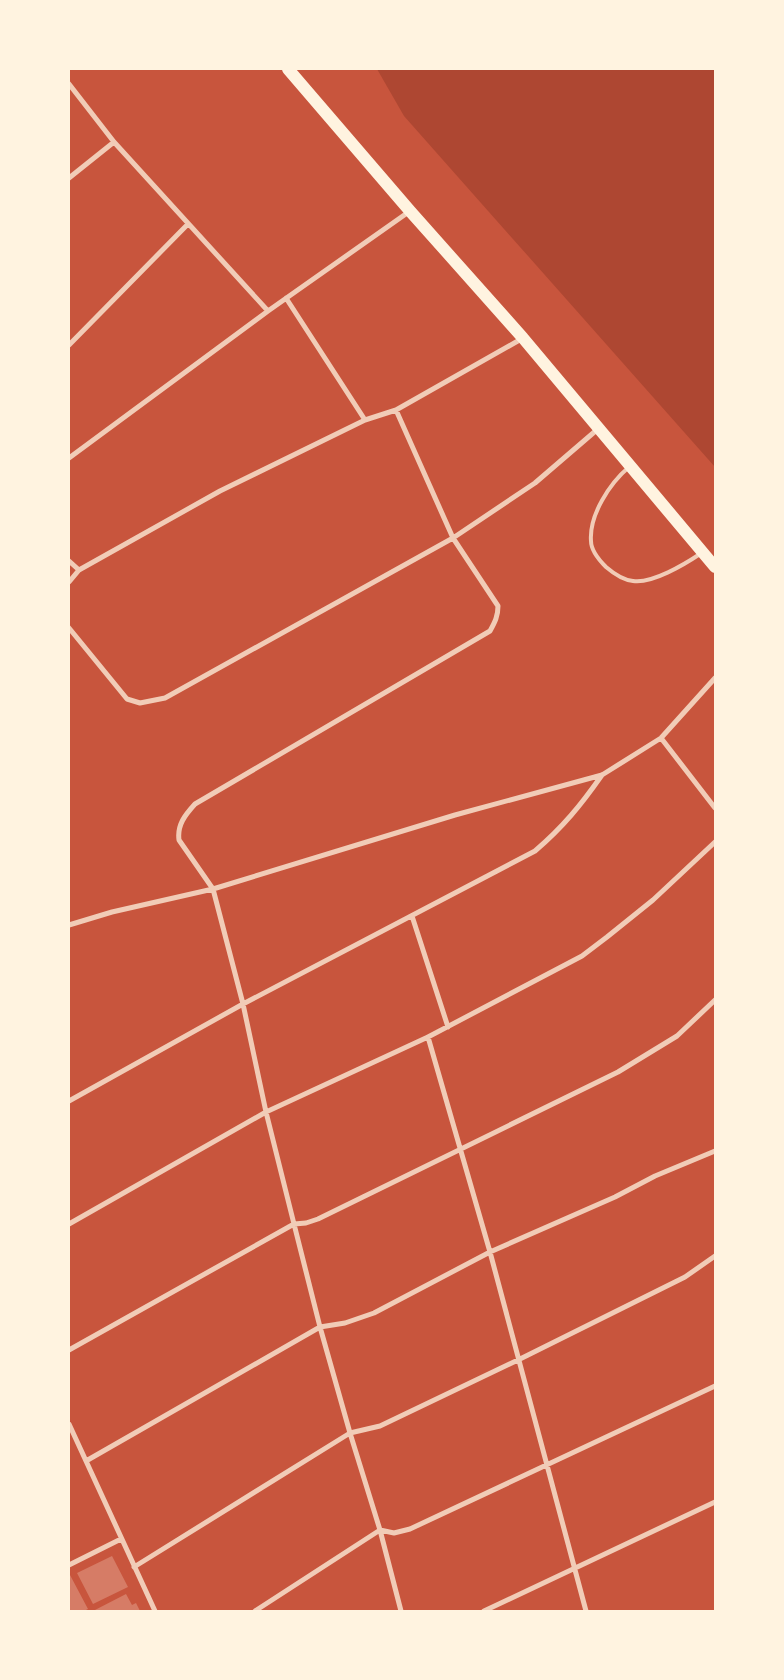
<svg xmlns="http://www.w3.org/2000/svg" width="784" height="1680" font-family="Figtree,sans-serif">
<rect width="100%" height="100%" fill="#c8553d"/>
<!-- green -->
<path fill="#ae4732" d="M 377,69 L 715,69 L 715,467 L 404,116 Z"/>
<!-- building -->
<path fill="#d67c66" d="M 112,1556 L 128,1587 L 93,1604 L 77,1573 Z
M 70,1575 L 88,1609 L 84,1611 L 69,1611 L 69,1576 Z
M 126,1594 L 132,1605 L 136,1603 L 140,1611 L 93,1611 Z"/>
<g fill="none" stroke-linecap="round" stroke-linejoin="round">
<!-- service -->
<path stroke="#f1ccb7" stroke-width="4" d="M 629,467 C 610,483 589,515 591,541 C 591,550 599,560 606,567 C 613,573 623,580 633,581 C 652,584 685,564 700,554"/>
<!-- minor -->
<path stroke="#f1ccb7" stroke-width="5" d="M 69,84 L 114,142 L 268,311
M 69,178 L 114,142
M 286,298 L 365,420
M 69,345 L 188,224
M 396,410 L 453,538 L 498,606 C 498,616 495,622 490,631 L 195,804 C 185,815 177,825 179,840 L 213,889 L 243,1004 L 266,1112 L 294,1224 L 320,1327 L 350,1433 L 380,1530 L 401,1611
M 69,458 L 268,311 L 410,211
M 69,561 L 79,570
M 69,582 L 79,570 L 220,491 L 365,420 L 396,410 L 523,338
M 69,628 L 127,699 L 140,703 L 165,698 L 453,538 L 535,483 L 599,428
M 661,738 L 715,808
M 412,916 L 448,1027
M 69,925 L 112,912 L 213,889 L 455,815 L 602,775 L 661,738 L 715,678
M 428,1037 L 490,1252 L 586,1611
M 69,1101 L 243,1004 L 535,851 C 563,827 581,805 602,775
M 69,1224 L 266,1112 L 428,1037 L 582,956 L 607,937 L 653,900 L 715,842
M 69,1350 L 294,1224 L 306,1223 L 318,1219 L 618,1072 L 677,1036 L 715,1000
M 69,1424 L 155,1611
M 86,1461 L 320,1327 L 345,1323 L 374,1313 L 490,1252 L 615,1197 L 655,1176 L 715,1151
M 69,1565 L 121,1539
M 134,1567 L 350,1433 L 380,1426 L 518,1360 L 685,1277 L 715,1256
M 255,1611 L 380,1530 L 394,1533 L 410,1529 L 715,1386
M 484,1611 L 715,1502"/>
<!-- primary -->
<path stroke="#fff3e0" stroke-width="12" d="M 288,69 L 410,211 L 523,338 L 715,567"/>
</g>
<!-- border -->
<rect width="784" height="1680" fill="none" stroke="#fff3e0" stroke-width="140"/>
</svg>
